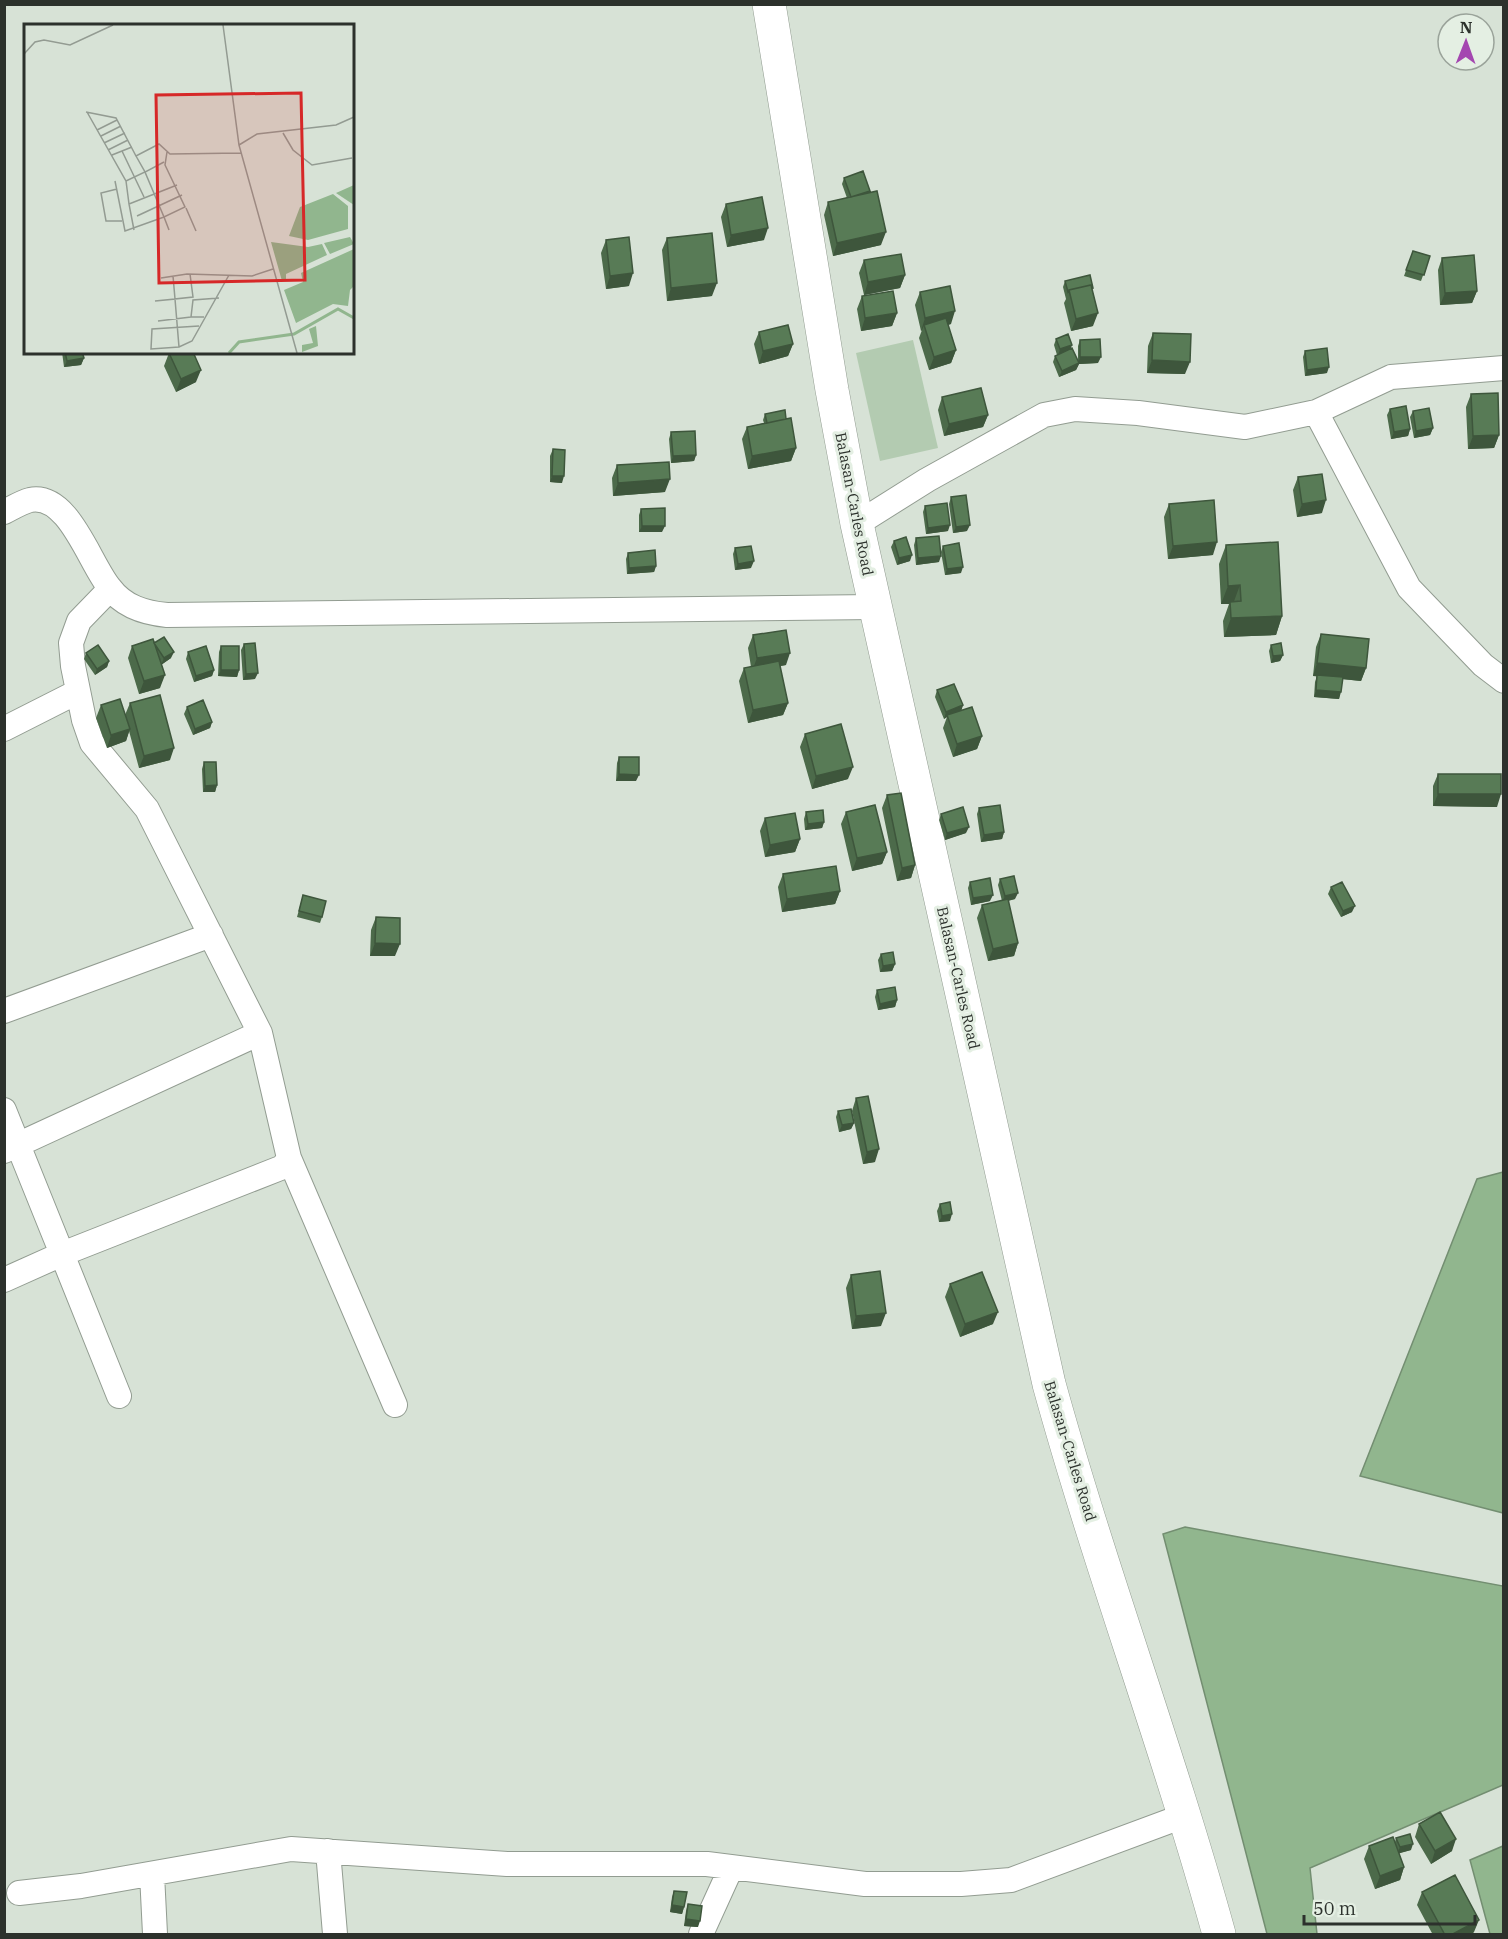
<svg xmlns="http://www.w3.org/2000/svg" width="1508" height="1939" font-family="'IBM Plex Serif',serif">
<rect width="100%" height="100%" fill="#d7e2d6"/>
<!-- green -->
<path fill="#b3cbb1" d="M 913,340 L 938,448 L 880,461 L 856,353 Z"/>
<!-- water -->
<path fill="#91b68e" stroke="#738e71" stroke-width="1.5" d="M 1503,1172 L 1504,1172 L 1503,1513 L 1360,1476 L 1477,1179 Z
M 1185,1527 L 1503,1586 L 1503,1785 L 1310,1868 L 1317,1934 L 1267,1934 L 1163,1534 Z
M 1503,1846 L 1503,1934 L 1490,1934 L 1470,1860 Z"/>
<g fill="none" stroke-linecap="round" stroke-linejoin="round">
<defs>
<path id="minor" d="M 1316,412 L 1409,588 L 1483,665 L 1504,681
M 4,512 C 12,508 22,502 30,500 C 69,492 90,565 110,588 C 124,607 145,613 167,615 L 875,607
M 857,524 L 927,480 L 1044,415 L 1075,409 L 1138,413 L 1245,427 L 1316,412 L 1391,377 L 1504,368
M 4,729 L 77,692
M 4,1011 L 211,935
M 4,1110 L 62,1254 L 283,1167 L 289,1158 L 260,1033 L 147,809 L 92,743 L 84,720 L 73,666 L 71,643 L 79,621 L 110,589
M 4,1151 L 260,1033
M 289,1158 L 395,1405
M 4,1280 L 62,1254 L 119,1396
M 328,1851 L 335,1934
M 152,1874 L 155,1934
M 19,1893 L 81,1886 L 291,1849 L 507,1864 L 707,1864 L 865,1884 L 961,1884 L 1011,1880 L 1186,1815
M 701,1934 L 731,1868"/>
<path id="secondary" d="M 769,4 L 832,390 L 857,524 L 1049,1384 C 1100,1569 1168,1749 1219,1934"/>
</defs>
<!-- minor casing -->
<use href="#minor" stroke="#929c91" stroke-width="26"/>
<!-- secondary casing -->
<use href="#secondary" stroke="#929c91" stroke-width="34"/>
<!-- minor -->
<use href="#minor" stroke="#fff" stroke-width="24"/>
<!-- secondary -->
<use href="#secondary" stroke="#fff" stroke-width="33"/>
</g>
<!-- wall -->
<path fill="#4c6a4a" d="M 844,178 L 870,191 L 870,193 L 881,245 L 833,256 L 824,215 L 828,202 L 847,198 L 842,184 Z
M 726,204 L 764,240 L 727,247 L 721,217 Z
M 667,238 L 712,296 L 667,301 L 662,250 Z
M 606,240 L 629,286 L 606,289 L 601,253 Z
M 1413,251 L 1430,256 L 1421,281 L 1404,276 Z
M 1442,258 L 1477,291 L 1472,303 L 1440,305 L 1438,270 Z
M 864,260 L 905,275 L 900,288 L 864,295 L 859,273 Z
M 1065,281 L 1093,288 L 1092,290 L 1093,326 L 1071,331 L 1064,303 L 1066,299 L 1063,287 Z
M 920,292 L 951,324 L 948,325 L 956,350 L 951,363 L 929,370 L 919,338 L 922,330 L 921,331 L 915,305 Z
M 862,296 L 897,313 L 892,326 L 861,331 L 857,309 Z
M 759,332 L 793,344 L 788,356 L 759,364 L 754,344 Z
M 1153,333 L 1185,374 L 1147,373 L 1148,346 Z
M 1056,339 L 1071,349 L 1078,362 L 1078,346 L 1080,340 L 1098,363 L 1079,364 L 1076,370 L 1059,377 L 1053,362 L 1055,356 L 1057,355 L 1054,345 Z
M 1305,351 L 1327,373 L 1305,376 L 1303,357 Z
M 62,352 L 82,352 L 84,358 L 81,365 L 64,367 Z
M 169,353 L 196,382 L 176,392 L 164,366 Z
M 1471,394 L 1499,435 L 1494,448 L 1468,449 L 1466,407 Z
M 942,397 L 988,415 L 983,427 L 944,436 L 938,410 Z
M 1390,409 L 1410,429 L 1408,436 L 1391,439 L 1387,415 Z
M 1413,411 L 1433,428 L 1430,435 L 1414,438 L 1410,417 Z
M 765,414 L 786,419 L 796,448 L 791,461 L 748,469 L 742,439 L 747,427 L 764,423 L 763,420 Z
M 671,432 L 696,455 L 694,461 L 671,463 L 669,439 Z
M 553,449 L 562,483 L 550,482 L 550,456 Z
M 617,465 L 665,492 L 613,496 L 612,478 Z
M 1298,477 L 1322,513 L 1297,517 L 1293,490 Z
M 951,497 L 967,531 L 953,533 L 949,504 Z
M 1169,504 L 1213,555 L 1168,559 L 1164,517 Z
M 925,506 L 948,531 L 926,534 L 923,512 Z
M 641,509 L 662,532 L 639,532 L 639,515 Z
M 916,538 L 939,562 L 916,565 L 914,545 Z
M 894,541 L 910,561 L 897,565 L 891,547 Z
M 1226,545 L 1282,616 L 1276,635 L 1224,637 L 1223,621 L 1229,604 L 1221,604 L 1219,564 Z
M 943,546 L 961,573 L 945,575 L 941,552 Z
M 735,548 L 751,568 L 735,570 L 733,554 Z
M 628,553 L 656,566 L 654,572 L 627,574 L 626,559 Z
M 1321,634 L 1366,668 L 1361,681 L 1342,679 L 1339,699 L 1314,697 L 1315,682 L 1317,676 L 1313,676 L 1316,647 Z
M 753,635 L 786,665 L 780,666 L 788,703 L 783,715 L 748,723 L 739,681 L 744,668 L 751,667 L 748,648 Z
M 154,643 L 171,658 L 161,665 L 160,688 L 139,694 L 128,658 L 132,646 Z
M 244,644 L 255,679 L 243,680 L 241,650 Z
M 1271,645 L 1283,655 L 1280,661 L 1271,663 L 1269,651 Z
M 221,646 L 239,670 L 237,677 L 218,676 L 219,652 Z
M 188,652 L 214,670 L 212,676 L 194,682 L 186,659 Z
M 86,653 L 109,661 L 107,667 L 95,675 L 84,659 Z
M 937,690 L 963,705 L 961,710 L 982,736 L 977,749 L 953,757 L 943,728 L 947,717 L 944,719 L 935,697 Z
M 130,703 L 170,760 L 139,768 L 129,731 L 126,741 L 107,748 L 96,718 L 101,705 L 125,715 Z
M 187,707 L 212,722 L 210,728 L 193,735 L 184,714 Z
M 805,734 L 848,779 L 812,789 L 800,747 Z
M 619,757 L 636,781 L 616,781 L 617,763 Z
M 204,762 L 217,785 L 215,792 L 203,792 L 202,769 Z
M 1438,774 L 1497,807 L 1433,806 L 1433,786 Z
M 887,795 L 915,865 L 911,878 L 897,881 L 882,808 Z
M 979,808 L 1004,832 L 1002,839 L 981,842 L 977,814 Z
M 806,812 L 824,822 L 822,828 L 805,830 L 804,819 Z
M 846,812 L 887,852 L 882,864 L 852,871 L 841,824 Z
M 941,814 L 966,833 L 945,840 L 939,820 Z
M 765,818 L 800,839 L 795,852 L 765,857 L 760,831 Z
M 783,874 L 840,891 L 835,904 L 782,912 L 778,887 Z
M 1000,879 L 1015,899 L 1008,901 L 1018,943 L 1014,956 L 988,961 L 977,918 L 982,905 L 1002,901 L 998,885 Z
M 970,882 L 990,901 L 971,905 L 968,888 Z
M 1331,887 L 1352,912 L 1341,917 L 1328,894 Z
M 303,895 L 322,917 L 320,923 L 297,917 Z
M 376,917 L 395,956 L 370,956 L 371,930 Z
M 881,954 L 895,964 L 892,971 L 880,972 L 878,960 Z
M 877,990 L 897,1000 L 895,1007 L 878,1010 L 875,997 Z
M 856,1098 L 875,1162 L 863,1164 L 852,1111 Z
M 838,1111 L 854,1123 L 851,1129 L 839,1132 L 836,1117 Z
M 940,1204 L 950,1221 L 939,1222 L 937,1211 Z
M 851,1275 L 881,1326 L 852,1329 L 846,1288 Z
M 950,1284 L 993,1324 L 960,1337 L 945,1297 Z
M 1419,1824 L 1452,1851 L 1431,1864 L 1415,1837 Z
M 1396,1838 L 1411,1850 L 1399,1853 L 1404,1867 L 1400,1880 L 1375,1889 L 1364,1859 L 1369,1846 L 1395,1842 Z
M 674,1891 L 684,1907 L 682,1914 L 670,1912 L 672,1897 Z
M 1422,1892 L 1474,1932 L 1470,1935 L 1433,1935 L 1417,1905 Z
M 688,1904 L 698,1927 L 684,1926 L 686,1911 Z"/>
<!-- shaded-wall -->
<path fill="#3e563c" d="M 768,228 L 764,240 L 727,247 L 731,235 Z
M 886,232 L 881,245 L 833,256 L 837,243 Z
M 633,273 L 629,286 L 606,289 L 610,276 Z
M 905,275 L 900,288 L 864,295 L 868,282 Z
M 717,283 L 712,296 L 667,301 L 671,288 Z
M 1477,291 L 1472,303 L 1440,305 L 1445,293 Z
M 955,311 L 951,324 L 926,330 L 924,325 L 922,330 L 921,331 L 925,318 Z
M 897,313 L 892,326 L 861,331 L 865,318 Z
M 1098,313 L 1093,326 L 1071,331 L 1076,319 Z
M 793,344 L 788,356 L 759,364 L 763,351 Z
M 1072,345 L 1070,351 L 1058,356 L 1060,349 Z
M 956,350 L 951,363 L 929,370 L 934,357 Z
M 1080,357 L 1101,357 L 1098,363 L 1079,364 L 1076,370 L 1059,377 L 1062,371 L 1078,364 Z
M 84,358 L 81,365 L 64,367 L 67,361 Z
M 1152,360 L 1190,362 L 1185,374 L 1147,373 Z
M 1329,367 L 1327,373 L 1305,376 L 1307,370 Z
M 201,370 L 196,382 L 176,392 L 181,379 Z
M 988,415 L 983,427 L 944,436 L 949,424 Z
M 1433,428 L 1430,435 L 1414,438 L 1416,431 Z
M 1410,429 L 1408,436 L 1391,439 L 1394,432 Z
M 1499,435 L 1494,448 L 1468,449 L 1473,436 Z
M 796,448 L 791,461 L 748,469 L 752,456 Z
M 696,455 L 694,461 L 671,463 L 673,456 Z
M 552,476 L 564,476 L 562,483 L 550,482 Z
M 670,479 L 665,492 L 613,496 L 618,483 Z
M 1326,500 L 1322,513 L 1297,517 L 1302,504 Z
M 950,525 L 948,531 L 926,534 L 928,528 Z
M 970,525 L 967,531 L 953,533 L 956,527 Z
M 642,526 L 665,526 L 662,532 L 639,532 Z
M 1217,542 L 1213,555 L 1168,559 L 1173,546 Z
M 912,555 L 910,561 L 897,565 L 899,558 Z
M 941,556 L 939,562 L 916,565 L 918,558 Z
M 754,561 L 751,568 L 735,570 L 738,564 Z
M 656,566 L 654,572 L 627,574 L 629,568 Z
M 963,567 L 961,573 L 945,575 L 947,569 Z
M 1240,585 L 1233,604 L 1230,602 L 1229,604 L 1221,604 L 1228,586 Z
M 1282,616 L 1276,635 L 1224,637 L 1231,618 Z
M 174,652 L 171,658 L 161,665 L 164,658 Z
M 790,653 L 786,665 L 752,671 L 757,658 Z
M 1283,655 L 1280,661 L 1271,663 L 1273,656 Z
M 109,661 L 107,667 L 95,675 L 97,669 Z
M 1317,663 L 1366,668 L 1361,681 L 1313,676 Z
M 214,670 L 212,676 L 194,682 L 196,676 Z
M 221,670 L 239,670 L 237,677 L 218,676 Z
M 258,673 L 255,679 L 243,680 L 246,674 Z
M 165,675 L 160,688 L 139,694 L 144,681 Z
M 1316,690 L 1341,692 L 1339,699 L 1314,697 Z
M 788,703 L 783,715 L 748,723 L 753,710 Z
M 963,705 L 961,712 L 947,715 L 947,717 L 944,719 L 946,712 Z
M 212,722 L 210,728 L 193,735 L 195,729 Z
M 130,729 L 126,741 L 107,748 L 111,735 Z
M 982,736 L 977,749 L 953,757 L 957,744 Z
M 174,748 L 170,760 L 139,768 L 144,756 Z
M 853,767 L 848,779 L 812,789 L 816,776 Z
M 619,774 L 639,775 L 636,781 L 616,781 Z
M 217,785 L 215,792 L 203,792 L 205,786 Z
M 1438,794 L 1501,794 L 1497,807 L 1433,806 Z
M 824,822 L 822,828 L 805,830 L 808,824 Z
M 969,827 L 966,833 L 945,840 L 947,833 Z
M 1004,832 L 1002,839 L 981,842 L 984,835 Z
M 800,839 L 795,852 L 765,857 L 770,845 Z
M 887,852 L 882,864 L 852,871 L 857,858 Z
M 915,865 L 911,878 L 897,881 L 902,868 Z
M 840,891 L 835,904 L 782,912 L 787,899 Z
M 1018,893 L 1015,899 L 1002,902 L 1005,896 Z
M 993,895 L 990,901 L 971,905 L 973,898 Z
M 1355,906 L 1352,912 L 1341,917 L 1343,911 Z
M 375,943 L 400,944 L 395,956 L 370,956 Z
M 1018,943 L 1014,956 L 988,961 L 993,949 Z
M 895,964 L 892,971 L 880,972 L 883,966 Z
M 897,1000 L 895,1007 L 878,1010 L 880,1004 Z
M 854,1123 L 851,1129 L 839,1132 L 842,1125 Z
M 879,1149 L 875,1162 L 863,1164 L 867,1152 Z
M 952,1214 L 950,1221 L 939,1222 L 942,1216 Z
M 998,1312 L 993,1324 L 960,1337 L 965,1324 Z
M 886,1313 L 881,1326 L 852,1329 L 856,1316 Z
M 1456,1839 L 1452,1851 L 1431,1864 L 1435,1851 Z
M 1413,1844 L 1411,1850 L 1397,1854 L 1400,1847 Z
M 1404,1867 L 1400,1880 L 1375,1889 L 1380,1876 Z
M 672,1905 L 684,1907 L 682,1914 L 670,1912 Z
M 686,1919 L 700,1921 L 698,1927 L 684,1926 Z
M 1479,1920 L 1474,1932 L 1470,1935 L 1451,1935 Z"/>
<!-- building -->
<path fill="#587b56" stroke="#3e563c" stroke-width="1.5" d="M 863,171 L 870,191 L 851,197 L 844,178 Z
M 877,191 L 886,232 L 837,243 L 828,202 Z
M 762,197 L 768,228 L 731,235 L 726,204 Z
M 712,233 L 717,283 L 671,288 L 667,238 Z
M 629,237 L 633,273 L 610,276 L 606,240 Z
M 1413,251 L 1430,256 L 1424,275 L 1406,270 Z
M 901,254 L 905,275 L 868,282 L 864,260 Z
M 1474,255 L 1477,291 L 1445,293 L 1442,258 Z
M 1090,275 L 1093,288 L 1092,288 L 1091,285 L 1069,290 L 1068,292 L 1065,281 Z
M 1091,285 L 1098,313 L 1076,319 L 1069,290 Z
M 950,286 L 955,311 L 925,318 L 920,292 Z
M 893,291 L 897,313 L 865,318 L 862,296 Z
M 946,318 L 956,350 L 934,357 L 924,325 Z
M 788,325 L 793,344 L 763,351 L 759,332 Z
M 1153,333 L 1191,334 L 1190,362 L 1152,360 Z
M 1068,334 L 1072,345 L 1060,349 L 1056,339 Z
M 1100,339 L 1101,357 L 1080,357 L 1080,340 Z
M 1072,348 L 1079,363 L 1062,371 L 1055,356 Z
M 1327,348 L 1329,367 L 1307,370 L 1305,351 Z
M 65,352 L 82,352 L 84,358 L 67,361 Z
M 170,352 L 193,352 L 201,370 L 181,379 L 169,353 Z
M 981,388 L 988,415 L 949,424 L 942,397 Z
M 1498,393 L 1499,435 L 1473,436 L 1471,394 Z
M 1406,406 L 1410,429 L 1394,432 L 1390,409 Z
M 1429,408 L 1433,428 L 1416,431 L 1413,411 Z
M 785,410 L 786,419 L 767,423 L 765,414 Z
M 791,418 L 796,448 L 752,456 L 747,427 Z
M 695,431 L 696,455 L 673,456 L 671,432 Z
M 553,449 L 565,450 L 564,476 L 552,476 Z
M 669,462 L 670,479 L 618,483 L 617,465 Z
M 1322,474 L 1326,500 L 1302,504 L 1298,477 Z
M 966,495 L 970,525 L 956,527 L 951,497 Z
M 1214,500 L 1217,542 L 1173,546 L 1169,504 Z
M 947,503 L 950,525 L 928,528 L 925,506 Z
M 665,508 L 665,526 L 642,526 L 641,509 Z
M 939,536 L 941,556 L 918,558 L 916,538 Z
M 906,537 L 912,555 L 899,558 L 894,541 Z
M 1278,542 L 1282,616 L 1231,618 L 1230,602 L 1241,601 L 1240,585 L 1228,586 L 1226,545 Z
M 959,543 L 963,567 L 947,569 L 943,546 Z
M 751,546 L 754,561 L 738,564 L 735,548 Z
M 655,550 L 656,566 L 629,568 L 628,553 Z
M 786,630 L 790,653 L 757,658 L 753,635 Z
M 1321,634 L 1369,639 L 1366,668 L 1317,663 Z
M 164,637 L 174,652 L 164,658 L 154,643 Z
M 153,639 L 165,675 L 144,681 L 132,646 Z
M 255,643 L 258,673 L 246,674 L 244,644 Z
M 1281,643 L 1283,655 L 1273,656 L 1271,645 Z
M 98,645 L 109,661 L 97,669 L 86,653 Z
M 206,646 L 214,670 L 196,676 L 188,652 Z
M 221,646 L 239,646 L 239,670 L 221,670 Z
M 779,661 L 788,703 L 753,710 L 744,668 Z
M 1317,675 L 1343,677 L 1341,692 L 1316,690 Z
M 954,684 L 963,705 L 946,712 L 937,690 Z
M 160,695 L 174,748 L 144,756 L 130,703 Z
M 120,699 L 130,729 L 111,735 L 101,705 Z
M 203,700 L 212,722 L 195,729 L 187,707 Z
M 972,707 L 982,736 L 957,744 L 947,715 Z
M 841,724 L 853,767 L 816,776 L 805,734 Z
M 619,757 L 639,757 L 639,775 L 619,774 Z
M 204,762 L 216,762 L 217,785 L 205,786 Z
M 1438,774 L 1501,774 L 1501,794 L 1438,794 Z
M 901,793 L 915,865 L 902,868 L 887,795 Z
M 875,805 L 887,852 L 857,858 L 846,812 Z
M 1000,805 L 1004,832 L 984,835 L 979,808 Z
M 963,807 L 969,827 L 947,833 L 941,814 Z
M 823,810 L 824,822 L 808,824 L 806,812 Z
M 795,813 L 800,839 L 770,845 L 765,818 Z
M 836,866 L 840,891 L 787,899 L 783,874 Z
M 1014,876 L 1018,893 L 1005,896 L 1000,879 Z
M 990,878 L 993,895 L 973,898 L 970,882 Z
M 1342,882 L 1355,906 L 1343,911 L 1331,887 Z
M 303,895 L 326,901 L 322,917 L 299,911 Z
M 1008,899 L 1018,943 L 993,949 L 982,905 Z
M 376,917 L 400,918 L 400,944 L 375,943 Z
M 893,952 L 895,964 L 883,966 L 881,954 Z
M 895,987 L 897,1000 L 880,1004 L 877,990 Z
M 868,1096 L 879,1149 L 867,1152 L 856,1098 Z
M 851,1109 L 854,1123 L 842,1125 L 838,1111 Z
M 950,1202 L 952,1214 L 942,1216 L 940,1204 Z
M 880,1271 L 886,1313 L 856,1316 L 851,1275 Z
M 982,1272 L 998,1312 L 965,1324 L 950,1284 Z
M 1440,1812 L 1456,1839 L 1435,1851 L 1419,1824 Z
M 1410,1834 L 1413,1844 L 1400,1847 L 1396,1838 Z
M 1393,1837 L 1404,1867 L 1380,1876 L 1369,1846 Z
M 1455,1875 L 1479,1920 L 1451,1935 L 1445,1935 L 1422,1892 Z
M 674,1891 L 687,1892 L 684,1907 L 672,1905 Z
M 688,1904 L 702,1906 L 700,1921 L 686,1919 Z"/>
<g text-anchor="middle" stroke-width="6" stroke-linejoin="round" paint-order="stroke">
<!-- street labels -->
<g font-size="15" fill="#2c312c" stroke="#e4efe3">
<text transform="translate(854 504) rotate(79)" y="5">Balasan-Carles Road</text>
<text transform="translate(958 978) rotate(77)" y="5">Balasan-Carles Road</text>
<text transform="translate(1070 1451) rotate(73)" y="5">Balasan-Carles Road</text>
</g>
</g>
<!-- overview -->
<g transform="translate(24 24)">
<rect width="330" height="330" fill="#d7e2d6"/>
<path d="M 330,161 L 330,181 L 312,169 ZM 309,170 L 324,182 L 324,205 L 284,216 L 265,212 L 276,183 ZM 326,213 L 330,220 L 306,230 L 300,219 ZM 247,218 L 284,223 L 298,220 L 303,231 L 262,250 L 262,257 L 258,257 ZM 330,225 L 330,262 L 326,266 L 324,282 L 309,280 L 272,299 L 260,266 L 279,258 L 277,249 ZM 292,302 L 294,322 L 278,328 L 278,321 L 289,319 L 285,305 Z" fill="#91b68e"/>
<path fill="none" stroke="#91b68e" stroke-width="3" d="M 205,329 L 215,318 L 270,310 L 314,285 L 330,294"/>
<path fill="none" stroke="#939b92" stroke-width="1.5" d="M 199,1 L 215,121 L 273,329M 0,30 L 11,18 L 20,16 L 46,21 L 89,1M 62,88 L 92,94 L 112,132 L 135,120 L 146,130 L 217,129M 63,88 L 102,157 L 121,148 L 112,132M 73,106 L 93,96M 259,109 L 269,126 L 288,141 L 328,134M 77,112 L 97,102M 80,119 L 101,109M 215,121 L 233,110 L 312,101 L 330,93M 84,126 L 104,116M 98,127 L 120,173M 88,131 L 108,123M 140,138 L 121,148 L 140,193 L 161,183 L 141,141 L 143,128M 91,157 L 101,207 L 140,193 L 145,206M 102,157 L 105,180M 93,165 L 77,169 L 82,197 L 98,197M 162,184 L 172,207M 113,192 L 158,171M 110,206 L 105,180 L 153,161M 137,254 L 163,250 L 228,252 L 249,245M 131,277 L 151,275 L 149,252M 180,293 L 167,293 L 169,276 L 195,274M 134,297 L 167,293M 175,302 L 128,305 L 127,325 L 155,323 L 168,317 L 205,251M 155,323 L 151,275 L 169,273 L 166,250"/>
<path fill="#d62828" fill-opacity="0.15" stroke="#d62828" stroke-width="3" d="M 277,69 L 281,256 L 135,259 L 132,71 Z"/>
<rect width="330" height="330" fill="none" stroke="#2c312c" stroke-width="3"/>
</g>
<!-- border -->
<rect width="1508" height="1939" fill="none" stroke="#2c312c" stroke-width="12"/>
<!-- north arrow -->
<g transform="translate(1466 42) rotate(1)"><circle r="28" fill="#e4efe3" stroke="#9aa39a" stroke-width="1.5"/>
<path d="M0-4.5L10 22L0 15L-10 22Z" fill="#a446b0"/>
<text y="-9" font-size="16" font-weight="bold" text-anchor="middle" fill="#2c312c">N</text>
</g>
<!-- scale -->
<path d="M1304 1915v9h171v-9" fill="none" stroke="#2c312c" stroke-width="3"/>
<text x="1313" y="1915" font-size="18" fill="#2c312c" stroke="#e4efe3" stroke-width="4.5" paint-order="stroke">50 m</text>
</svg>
